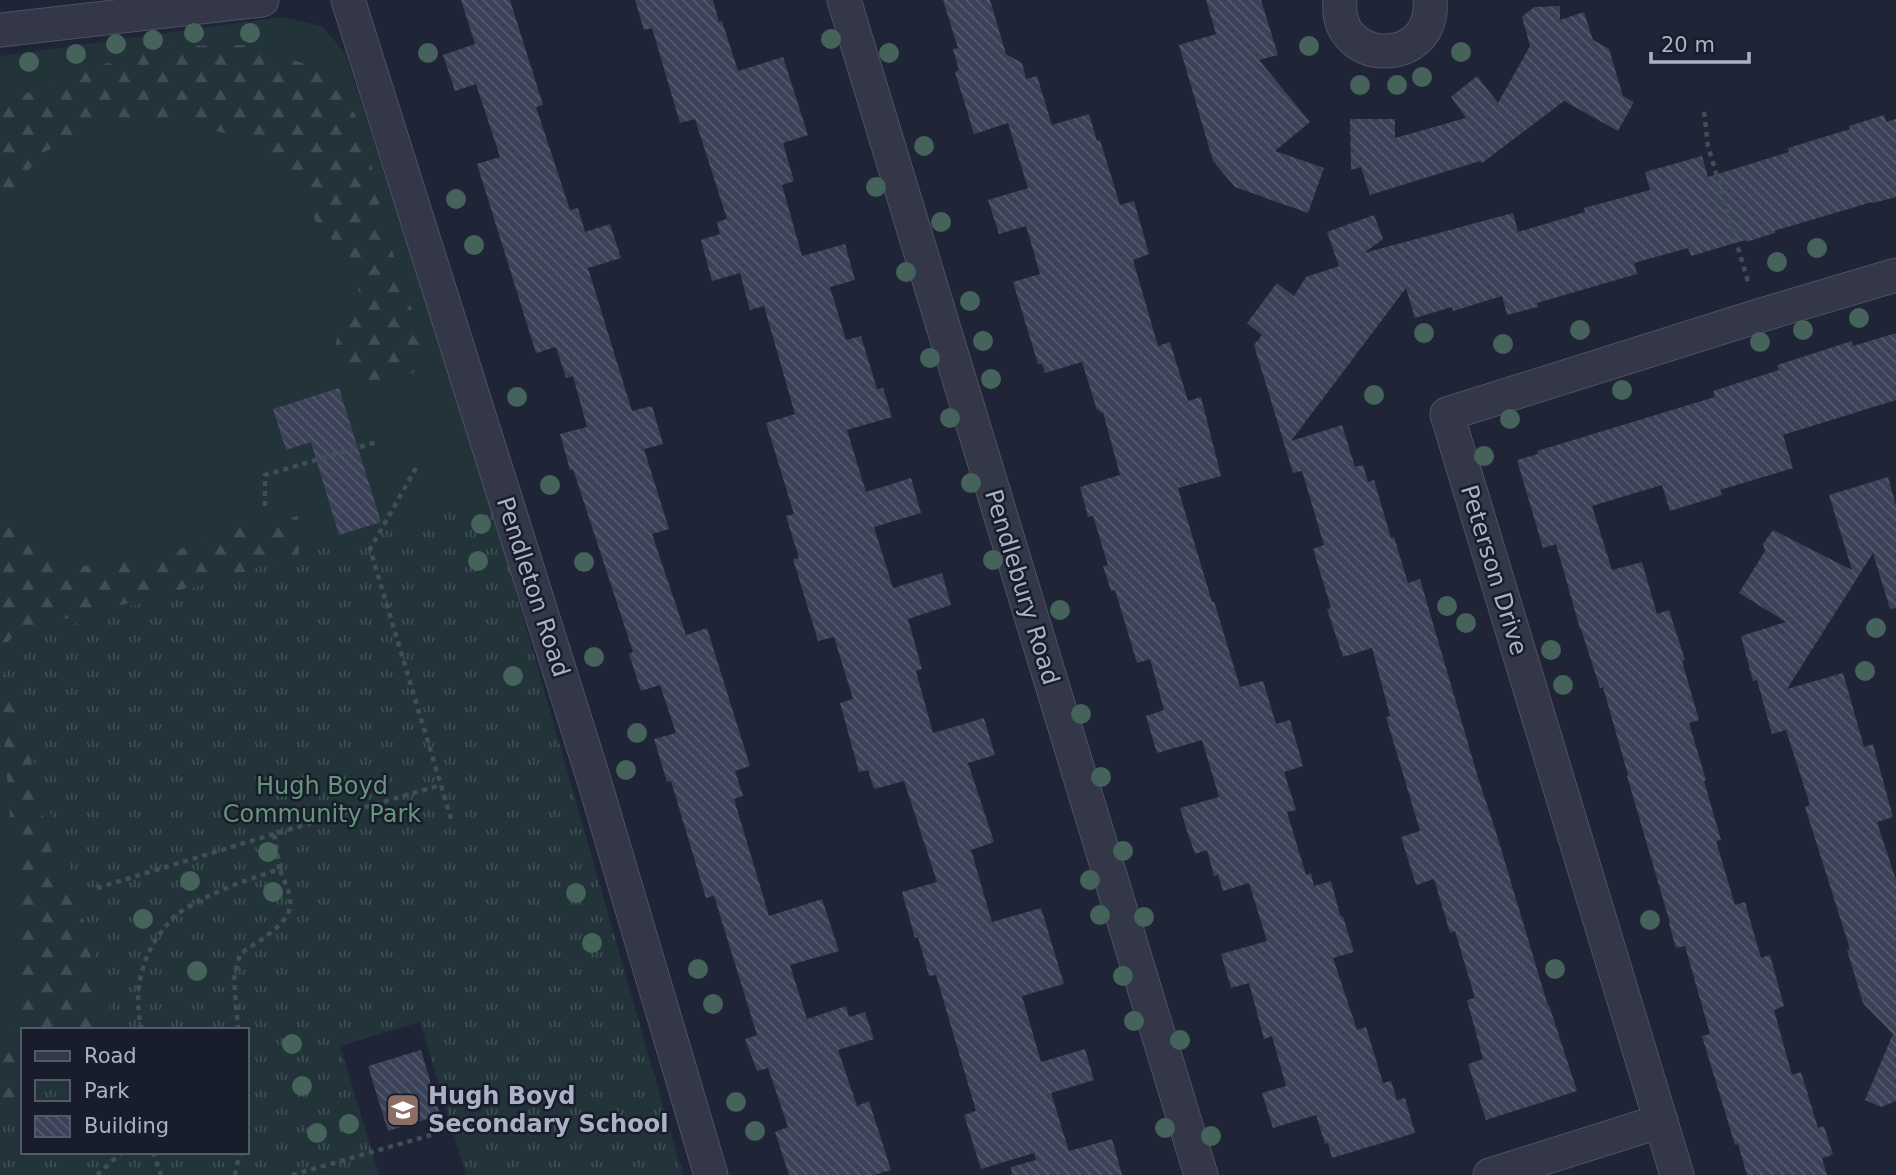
<svg xmlns="http://www.w3.org/2000/svg" width="1896" height="1175" font-family="'DejaVu Sans',sans-serif">
<defs>
<pattern id="forest-firs" width="22" height="20" patternUnits="userSpaceOnUse" patternTransform="scale(1.75)"><rect width="22" height="20" fill="#22333a"/><path d="M5 1l3.5 6h-7zM16 11l3.5 6h-7z" fill="#3f4e55"/></pattern>
<pattern id="park-tufts" width="24" height="20" patternUnits="userSpaceOnUse" patternTransform="scale(1.75)"><rect width="24" height="20" fill="#22333a"/><path d="M3 7l-1-3M5 7V3M7 7l1-3M15 17l-1-3M17 17v-4M19 17l1-3" fill="none" stroke="#3f4e55"/></pattern>
<pattern id="building-back-hatch" width="6" height="6" patternUnits="userSpaceOnUse" patternTransform="scale(1.75)"><rect width="6" height="6" fill="#3b4258"/><path d="M-1 5l2 2M0 0l6 6M5-1l2 2" fill="none" stroke="#555b6e"/></pattern>
</defs>
<rect width="100%" height="100%" fill="#1f2537"/>
<g fill="#22333a">
<polygon points="282,17 322,26 345,53 489,498 0,646 0,56"/>
<polygon points="0,662 78,895 116,1030 23,1030 23,1118 0,1125"/>
</g>
<g fill="url(#forest-firs)">
<polygon points="249,45 305,64 341,88 366,136 378,199 400,279 423,337 418,370 392,383 356,381 334,358 339,325 360,303 355,261 318,226 289,163 237,136 171,120 106,121 44,152 10,192 0,214 0,105 76,72 170,46"/>
<polygon points="298,516 299,559 79,616 21,628 5,645 53,858 88,929 98,1030 23,1030 23,1112 0,1120 0,1050 8,1044 21,1010 15,936 21,872 11,827 4,740 3,699 0,689 0,519 22,530 57,570 171,553 228,529"/>
</g>
<polygon fill="url(#park-tufts)" points="489,498 683,1175 466,1175 420,1022 340,1046 379,1175 0,1175 0,1125 23,1118 23,1152 247,1152 247,1030 116,1030 78,895 0,662 0,646"/>
<g fill="url(#building-back-hatch)">
<polygon points="461,0 510,0 543,105 536,107 570,210 578,208 585,232 610,224 621,258 588,268 632,411 652,406 663,444 644,449 669,529 652,534 686,635 707,628 750,766 735,771 743,796 734,799 769,916 822,899 839,951 790,965 807,1019 846,1006 849,1017 865,1012 874,1039 838,1050 857,1106 869,1101 891,1170 874,1175 789,1175 775,1132 788,1127 768,1068 757,1071 745,1039 757,1035 714,896 706,898 671,781 667,782 654,739 676,733 660,685 641,691 629,654 633,652 573,469 570,470 560,434 587,427 573,376 566,378 556,347 536,353 477,164 500,157 476,84 455,91 443,55 475,44"/>
<polygon points="635,0 713,0 719,22 722,21 738,71 783,57 808,135 783,143 794,181 782,185 802,256 845,244 855,280 830,287 846,340 861,336 877,389 883,388 892,417 847,430 866,492 911,478 921,513 874,527 893,588 942,573 951,605 908,619 922,669 916,671 933,733 984,718 995,755 968,763 994,842 971,850 992,922 1041,908 1064,984 1022,996 1041,1062 1085,1049 1094,1080 1051,1093 1069,1151 1112,1139 1122,1175 1012,1175 1011,1167 1036,1160 1034,1153 981,1169 964,1115 976,1111 936,975 929,976 918,937 915,938 902,892 937,882 904,781 874,789 868,770 859,772 840,703 853,699 834,637 818,641 793,559 799,558 786,516 794,514 766,423 795,414 764,306 750,310 740,273 712,281 701,240 720,234 717,222 727,219 695,119 680,123 652,28 644,30"/>
<polygon points="943,0 990,0 1006,54 1022,63 1026,79 1037,76 1052,125 1089,114 1097,141 1100,140 1120,205 1134,201 1149,254 1133,260 1158,346 1170,342 1188,401 1201,397 1221,476 1178,488 1212,602 1214,601 1240,687 1263,681 1276,724 1290,720 1303,766 1284,772 1296,810 1287,812 1306,875 1311,873 1314,886 1331,881 1340,915 1343,917 1354,952 1333,958 1357,1030 1366,1027 1383,1083 1391,1081 1397,1100 1405,1098 1415,1133 1332,1158 1328,1143 1325,1144 1316,1115 1273,1128 1262,1093 1286,1086 1272,1036 1264,1039 1249,983 1231,988 1221,954 1267,941 1249,883 1223,891 1218,875 1214,876 1207,850 1195,854 1188,834 1180,808 1219,797 1202,740 1157,753 1146,716 1164,710 1150,659 1137,663 1115,590 1111,591 1103,566 1108,565 1093,516 1088,517 1080,487 1120,475 1103,412 1100,413 1099,409 1097,410 1082,362 1045,373 1042,364 1038,364 1013,282 1040,274 1026,226 999,234 988,200 1028,188 1008,123 974,134 955,72 959,70 953,49 958,48"/>
<polygon points="1206,0 1261,0 1278,55 1259,60 1310,122 1275,151 1324,168 1308,213 1235,187 1213,161 1179,45 1216,34"/>
<polygon points="1560,6 1560,20 1584,12 1593,40 1609,49 1623,96 1634,102 1618,131 1564,101 1482,163 1480,161 1370,195 1361,167 1351,170 1350,119 1395,119 1395,138 1466,118 1451,97 1477,76 1498,103 1530,46 1522,17 1534,7"/>
<polygon points="1884,115 1886,122 1896,119 1896,197 1873,203 1872,202 1774,231 1775,233 1746,242 1745,240 1691,256 1688,248 1634,263 1637,274 1537,303 1538,307 1507,315 1502,296 1453,311 1452,307 1415,318 1406,288 1291,441 1342,425 1355,467 1363,465 1368,482 1374,480 1391,538 1394,537 1408,583 1420,579 1479,781 1496,832 1548,1006 1549,1005 1577,1091 1486,1120 1468,1064 1483,1059 1467,1000 1475,998 1455,931 1450,933 1434,879 1416,885 1401,837 1420,831 1386,717 1390,716 1372,648 1343,657 1327,609 1331,608 1313,549 1324,545 1302,471 1293,473 1254,345 1262,335 1247,323 1277,283 1294,296 1306,277 1339,266 1327,232 1374,215 1383,239 1364,253 1513,213 1518,232 1585,212 1584,208 1650,190 1645,172 1702,156 1708,177 1789,152 1788,148 1850,129 1849,126"/>
<polygon points="1896,333 1896,400 1783,435 1793,468 1720,490 1722,495 1670,511 1662,485 1592,506 1612,570 1642,562 1657,614 1669,610 1685,660 1682,661 1699,720 1689,723 1706,780 1704,781 1721,840 1716,841 1735,905 1745,902 1761,958 1770,955 1784,1006 1774,1010 1792,1075 1801,1072 1818,1128 1824,1126 1833,1155 1822,1158 1827,1175 1747,1175 1738,1144 1735,1145 1702,1036 1710,1034 1685,946 1676,948 1669,923 1670,923 1627,776 1628,775 1603,687 1600,688 1581,629 1580,629 1556,544 1543,548 1517,460 1538,454 1537,451 1715,397 1713,391 1779,370 1777,365 1852,341 1853,346"/>
<polygon points="339,388 381,522 339,535 311,442 286,450 273,409"/>
<polygon points="1888,477 1896,505 1896,608 1890,609 1873,553 1787,689 1843,673 1864,747 1873,744 1893,817 1877,822 1896,880 1896,1101 1881,1107 1865,1100 1893,1034 1863,1003 1847,950 1850,949 1805,807 1810,805 1786,730 1772,734 1757,680 1753,681 1741,636 1786,622 1739,593 1765,551 1763,544 1773,530 1852,570 1829,495"/>
<polygon points="421,1050 440,1115 388,1131 368,1066"/>
</g>
<g fill="none" stroke-linecap="round" stroke-linejoin="round">
<g stroke="#4d5263" stroke-width="35">
<g id="minor">
<polyline points="348,0 593,777 711,1175"/>
<polyline points="844,0 1201,1175"/>
<path d="M1340 0C1333 67 1436 69 1430 0"/>
<polyline points="0,30 262,0"/>
<polyline points="1490,1175 1661,1121"/>
<polyline points="1677,1175 1447,414 1758,316 1896,275"/>
</g>
</g>
<g stroke="#3e4f56" stroke-width="4.5" stroke-dasharray="5 5" stroke-linecap="butt">
<polyline points="1704,112 1708,146 1749,285"/>
<polyline points="416,468 370,549 452,822"/>
<polyline points="265,506 265,475 377,442"/>
<polyline points="97,888 274,834"/>
<path d="M142 1030C131 987 144 946 176 915 181 911 188 907 194 904 221 888 250 879 280 869L274 834 441 785"/>
<path d="M238 1030 234 979 240 954C255 943 288 926 290 906 292 895 283 880 280 869"/>
<polyline points="153,1152 161,1175"/>
<polyline points="97,1175 122,1152"/>
<polyline points="235,1175 240,1152"/>
<polyline points="292,1175 431,1135"/>
</g>
<use href="#minor" stroke="#333748" stroke-width="33"/>
</g>
<g fill="#45635b">
<circle cx="194" cy="33" r="10"/>
<circle cx="250" cy="33" r="10"/>
<circle cx="831" cy="39" r="10"/>
<circle cx="153" cy="40" r="10"/>
<circle cx="116" cy="44" r="10"/>
<circle cx="1309" cy="46" r="10"/>
<circle cx="1461" cy="52" r="10"/>
<circle cx="428" cy="53" r="10"/>
<circle cx="889" cy="53" r="10"/>
<circle cx="76" cy="54" r="10"/>
<circle cx="29" cy="62" r="10"/>
<circle cx="1422" cy="77" r="10"/>
<circle cx="1360" cy="85" r="10"/>
<circle cx="1397" cy="85" r="10"/>
<circle cx="924" cy="146" r="10"/>
<circle cx="876" cy="187" r="10"/>
<circle cx="456" cy="199" r="10"/>
<circle cx="941" cy="222" r="10"/>
<circle cx="474" cy="245" r="10"/>
<circle cx="1817" cy="248" r="10"/>
<circle cx="1777" cy="262" r="10"/>
<circle cx="906" cy="272" r="10"/>
<circle cx="970" cy="301" r="10"/>
<circle cx="1859" cy="318" r="10"/>
<circle cx="1580" cy="330" r="10"/>
<circle cx="1803" cy="330" r="10"/>
<circle cx="1424" cy="333" r="10"/>
<circle cx="983" cy="341" r="10"/>
<circle cx="1760" cy="342" r="10"/>
<circle cx="1503" cy="344" r="10"/>
<circle cx="930" cy="358" r="10"/>
<circle cx="991" cy="379" r="10"/>
<circle cx="1622" cy="390" r="10"/>
<circle cx="1374" cy="395" r="10"/>
<circle cx="517" cy="397" r="10"/>
<circle cx="950" cy="418" r="10"/>
<circle cx="1510" cy="419" r="10"/>
<circle cx="1484" cy="456" r="10"/>
<circle cx="971" cy="483" r="10"/>
<circle cx="550" cy="485" r="10"/>
<circle cx="481" cy="524" r="10"/>
<circle cx="993" cy="560" r="10"/>
<circle cx="478" cy="561" r="10"/>
<circle cx="584" cy="562" r="10"/>
<circle cx="1447" cy="606" r="10"/>
<circle cx="1060" cy="610" r="10"/>
<circle cx="1466" cy="623" r="10"/>
<circle cx="1876" cy="628" r="10"/>
<circle cx="1551" cy="650" r="10"/>
<circle cx="594" cy="657" r="10"/>
<circle cx="1865" cy="671" r="10"/>
<circle cx="513" cy="676" r="10"/>
<circle cx="1563" cy="685" r="10"/>
<circle cx="1081" cy="714" r="10"/>
<circle cx="637" cy="733" r="10"/>
<circle cx="626" cy="770" r="10"/>
<circle cx="1101" cy="777" r="10"/>
<circle cx="1123" cy="851" r="10"/>
<circle cx="268" cy="852" r="10"/>
<circle cx="1090" cy="880" r="10"/>
<circle cx="190" cy="881" r="10"/>
<circle cx="273" cy="892" r="10"/>
<circle cx="576" cy="893" r="10"/>
<circle cx="1100" cy="915" r="10"/>
<circle cx="1144" cy="917" r="10"/>
<circle cx="143" cy="919" r="10"/>
<circle cx="1650" cy="920" r="10"/>
<circle cx="592" cy="943" r="10"/>
<circle cx="698" cy="969" r="10"/>
<circle cx="1555" cy="969" r="10"/>
<circle cx="197" cy="971" r="10"/>
<circle cx="1123" cy="976" r="10"/>
<circle cx="713" cy="1004" r="10"/>
<circle cx="1134" cy="1021" r="10"/>
<circle cx="1180" cy="1040" r="10"/>
<circle cx="292" cy="1044" r="10"/>
<circle cx="302" cy="1086" r="10"/>
<circle cx="736" cy="1102" r="10"/>
<circle cx="349" cy="1124" r="10"/>
<circle cx="1165" cy="1128" r="10"/>
<circle cx="755" cy="1131" r="10"/>
<circle cx="317" cy="1133" r="10"/>
<circle cx="1211" cy="1136" r="10"/>
</g>
<defs>
<g id="school-square" transform="scale(1.75)"><rect x="-9" y="-9" width="18" height="18" rx="4" fill="#8d6e63" stroke="#181d2c"/><path d="M0-5L7-2L0 1L-7-2ZM-4 1L0 2.5L4 1V4Q0 6-4 4Z" fill="#fff"/></g>
</defs>
<g fill-rule="evenodd">
<use href="#school-square" x="403" y="1110"/>
</g>
<g text-anchor="middle" stroke-width="5" stroke-linejoin="round" paint-order="stroke">
<g font-size="24" fill="#adb1c5" stroke="#181d2c">
<text transform="translate(1494 570) rotate(73)" y="8">Peterson Drive</text>
<text transform="translate(533 587) rotate(72)" y="8">Pendleton Road</text>
<text transform="translate(1022 587) rotate(73)" y="8">Pendlebury Road</text>
</g>
<g font-size="24" fill="#649679" stroke="#181d2c">
<text x="322" y="794">Hugh Boyd<tspan x="322" dy="28">Community Park</tspan></text>
</g>
<g font-size="24" font-weight="bold" fill="#adb1c5" stroke="#181d2c" text-anchor="start">
<text x="428" y="1104">Hugh Boyd<tspan x="428" dy="28">Secondary School</tspan></text>
</g>
</g>
<rect x="21" y="1028" width="228" height="126" fill="#181d2c" stroke="#545869" stroke-width="2"/>
<rect x="35" y="1051" width="35" height="10" fill="#333748" stroke="#545869" stroke-width="2"/>
<text x="84" y="1063" font-size="21" fill="#adb1c5">Road</text>
<rect x="35" y="1080" width="35" height="21" fill="url(#park-tufts)" stroke="#545869" stroke-width="2"/>
<text x="84" y="1098" font-size="21" fill="#adb1c5">Park</text>
<rect x="35" y="1116" width="35" height="21" fill="url(#building-back-hatch)" stroke="#545869" stroke-width="2"/>
<text x="84" y="1133" font-size="21" fill="#adb1c5">Building</text>
<path d="M1651 52v10h98v-10" fill="none" stroke="#adb1c5" stroke-width="3.5"/>
<text x="1661" y="52" font-size="21" fill="#adb1c5" stroke="#181d2c" stroke-width="5" paint-order="stroke">20 m</text>
</svg>
